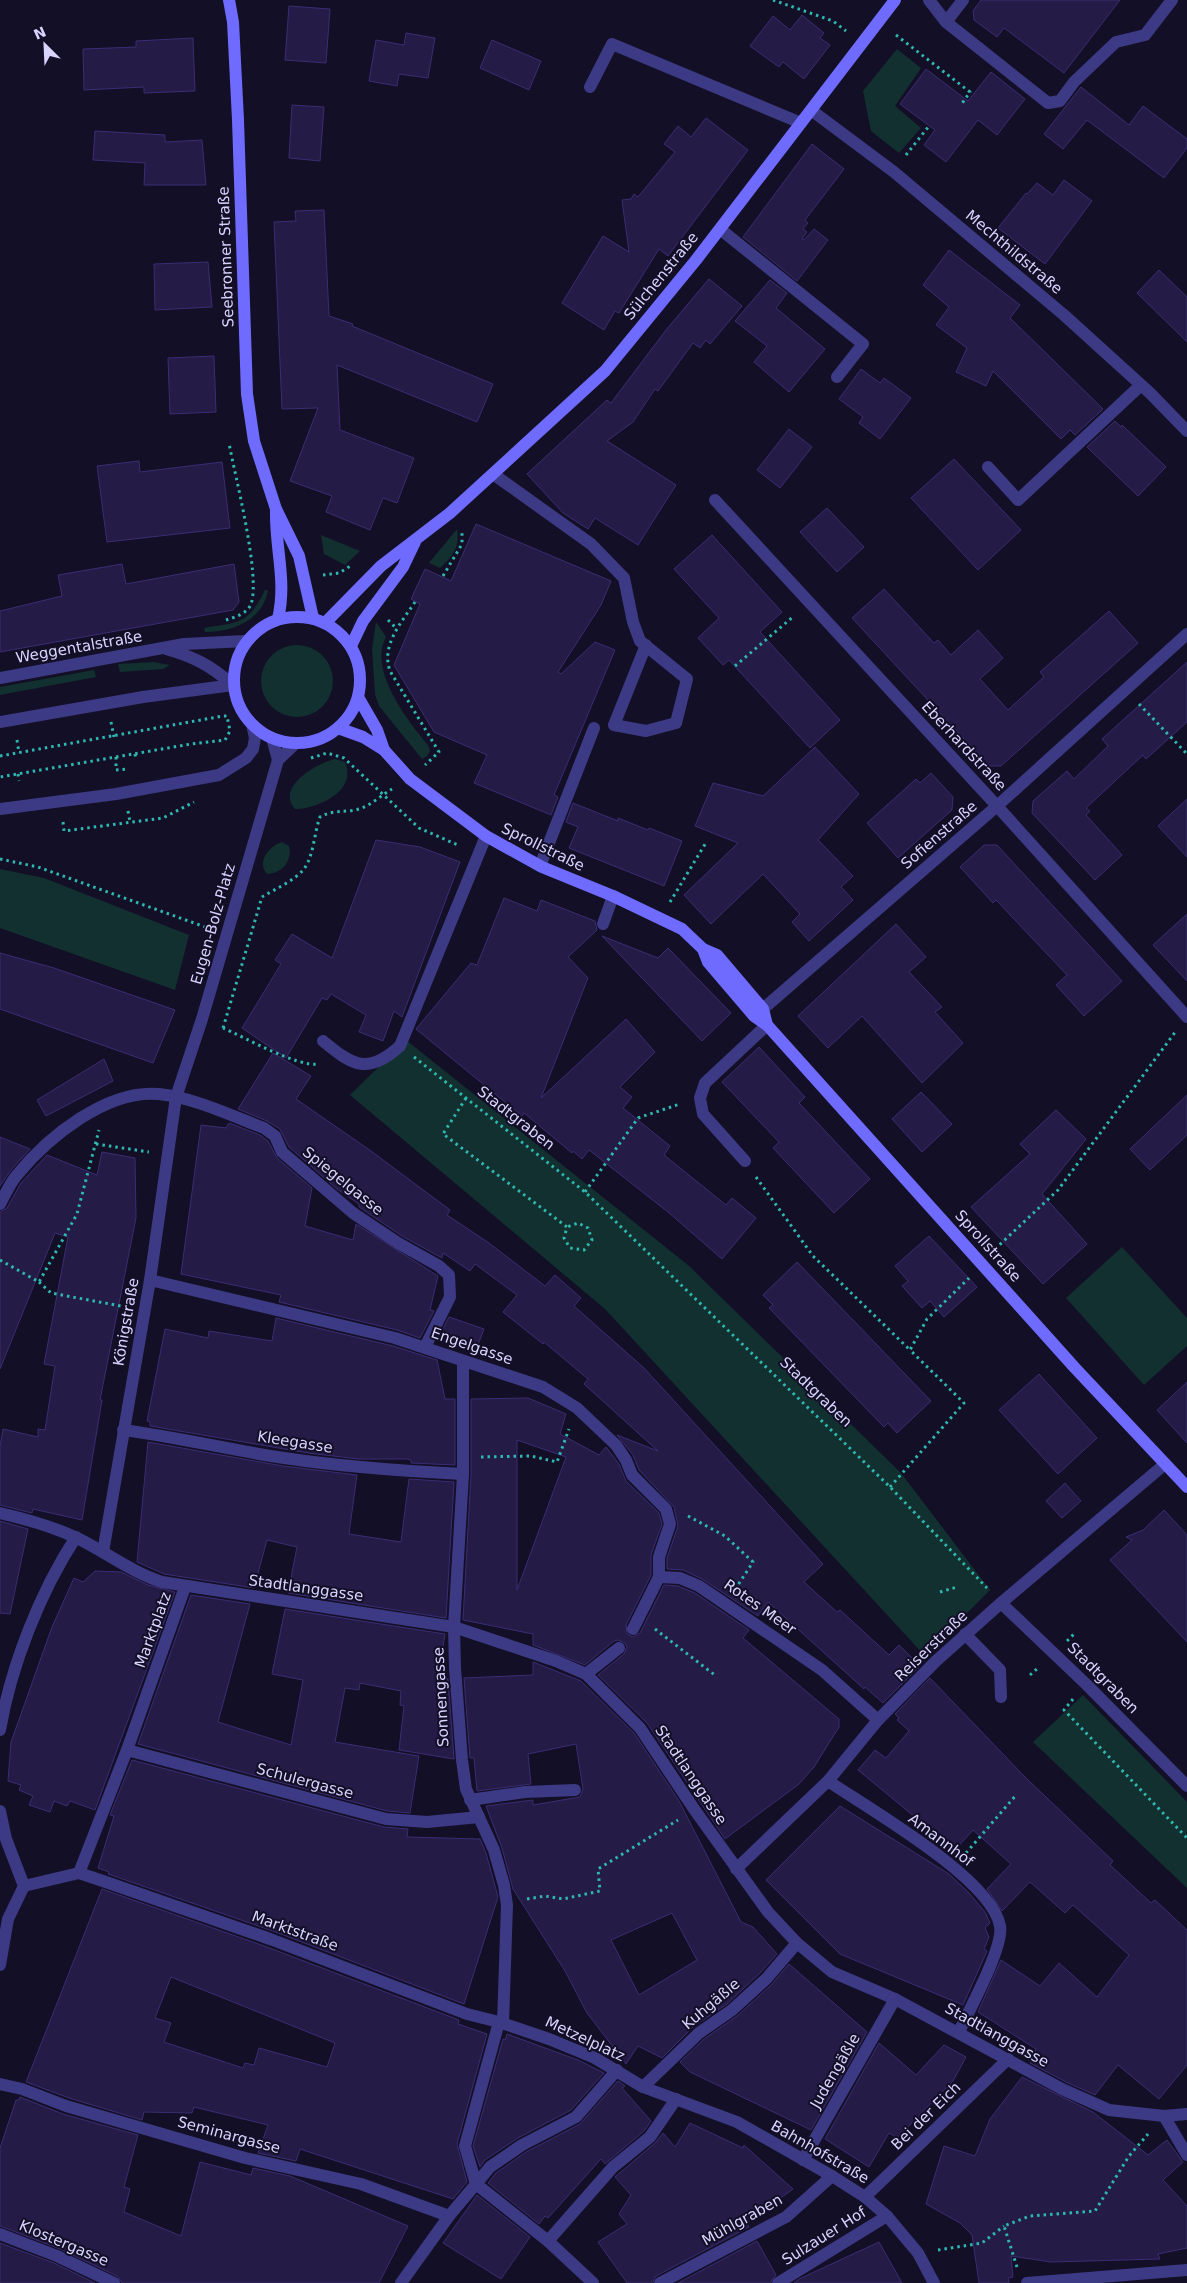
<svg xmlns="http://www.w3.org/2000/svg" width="1187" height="2283" font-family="'DejaVu Sans',sans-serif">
<rect width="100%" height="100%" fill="#130f26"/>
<g fill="#12302f">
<polygon points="897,49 921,68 895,106 921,128 899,153 871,131 863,91"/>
<path d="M457 529C460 547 453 556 440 568L429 563Z"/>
<polygon points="321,535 360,551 345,565 324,554"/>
<path d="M265 590H268C263 620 233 632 205 632L204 628C239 622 248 625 265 590Z"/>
<path d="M376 622 386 637C368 670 408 721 428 745L430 751 427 756 422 759 379 706 375 694 372 649Z"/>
<circle cx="297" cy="681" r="36"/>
<polygon points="154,662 170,665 163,669 120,672 118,664"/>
<polygon points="94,670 96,677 0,695 0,687"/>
<path d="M335 759 345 762C358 791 317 809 295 809 275 787 317 763 335 759Z"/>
<path d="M282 842 289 846C293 860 282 874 267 874 256 862 269 846 282 842Z"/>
<polygon points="0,869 44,878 189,935 175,990 0,928"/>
<polygon points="406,1040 688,1265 901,1473 990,1590 925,1656 605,1309 350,1095"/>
<polygon points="1122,1247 1187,1318 1187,1346 1144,1385 1066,1298"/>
<polygon points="1083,1695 1187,1802 1187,1888 1033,1742"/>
</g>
<g fill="#241b47" stroke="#3b2d73" fill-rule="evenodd">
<polygon points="981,0 1120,0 1064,73 1004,28 997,37 974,20 973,11"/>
<polygon points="289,6 330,9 326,63 285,60"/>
<polygon points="802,15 824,33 820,38 830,45 804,79 783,62 779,67 750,46 773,16 790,30"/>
<polygon points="406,33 435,38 428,78 399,74 397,86 369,81 376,40 404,45"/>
<polygon points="193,38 195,91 144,93 144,87 84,90 83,49 136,47 136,41"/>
<polygon points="492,40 541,61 529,90 480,68"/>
<polygon points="926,69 968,101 991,72 1025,99 997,135 978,120 946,162 924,145 935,130 900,104"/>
<polygon points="1081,87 1129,125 1143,106 1187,139 1187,148 1164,178 1087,120 1063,149 1044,134"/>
<polygon points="292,105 324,107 320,161 289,158"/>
<polygon points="706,118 748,150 668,256 659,249 619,313 615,311 604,330 562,303 603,236 629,252 622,200 631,199 634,194 638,197 675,152 664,144 678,126 691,137"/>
<polygon points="95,131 165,135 165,142 202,140 206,185 144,185 145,163 93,160"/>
<polygon points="812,144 844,169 805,220 808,223 803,229 807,232 802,239 804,240 814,229 828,240 797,281 743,237"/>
<polygon points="1064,180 1092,201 1045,264 998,228 1026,193 1027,194 1037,183 1053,195"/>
<polygon points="324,210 329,316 353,324 352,326 493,384 477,422 337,365 340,430 414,458 397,503 383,498 370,530 326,512 332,496 290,481 318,408 282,409 274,222 296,221 295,211"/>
<polygon points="949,250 1020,305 1010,318 1103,409 1075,435 1070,430 1061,439 993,371 986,386 956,372 967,348 936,325 949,307 923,285"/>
<polygon points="208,262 212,307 155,310 154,264"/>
<polygon points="1159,270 1187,297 1187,342 1137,293"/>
<polygon points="709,279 742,306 710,344 706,340 700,348 693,343 658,391 655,389 633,422 607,441 676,485 638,545 595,518 588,529 563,513 527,474 607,400 611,403 666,330"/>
<polygon points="770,280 787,293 776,308 825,349 789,392 754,362 767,346 735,321"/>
<polygon points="214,356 216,412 170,414 168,358"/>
<polygon points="861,369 880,383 884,378 911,398 880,439 859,423 863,417 839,399"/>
<polygon points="1115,421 1121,427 1122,425 1166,467 1138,496 1087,447"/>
<polygon points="789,429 812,447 780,488 757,470"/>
<polygon points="954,459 1021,530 978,570 911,498"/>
<polygon points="139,461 140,472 222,462 230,528 107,542 97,466"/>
<polygon points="827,508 864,547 837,572 800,532"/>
<polygon points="476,524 611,581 601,605 558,672 561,674 595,642 615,650 554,795 558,797 551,815 474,783 487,755 434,732 394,665 420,604 411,599 425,569 451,581"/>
<polygon points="712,535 782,612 760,632 840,720 810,748 729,660 723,665 698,638 719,618 674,569"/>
<polygon points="122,564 126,584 234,564 239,602 233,610 0,652 0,611 62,596 58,575"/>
<polygon points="884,589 934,643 938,640 951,655 978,630 1003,658 980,679 1008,710 1044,677 1040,672 1109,611 1138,643 1001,766 989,766 852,618"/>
<polygon points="1187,662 1187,722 1146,759 1143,755 1086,808 1090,811 1086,815 1122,855 1095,880 1032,813 1033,801 1067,771 1074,779 1108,746 1102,739"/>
<polygon points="815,747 859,794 818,840 853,876 841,887 853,900 809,941 792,922 800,914 763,874 711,924 684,895 738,843 695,826 713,783 763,796"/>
<polygon points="931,773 953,797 952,810 898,858 867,823 916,779 920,783"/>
<polygon points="1187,799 1187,857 1158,826"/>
<polygon points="573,803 618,821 618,818 648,830 649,828 682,841 664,886 569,848 578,827 566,822"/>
<polygon points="376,840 420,847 460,862 402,1017 394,1011 383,1041 359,1032 366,1015 331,994 327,1000 322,998 286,1058 242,1028 281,964 275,960 292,934 332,958"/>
<polygon points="984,845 997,845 1122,981 1084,1016 1056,985 1067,975 996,900 993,903 960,867"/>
<polygon points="504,898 537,911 541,900 595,921 597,930 568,957 588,978 541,1098 626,1019 655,1052 620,1087 632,1097 623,1108 670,1146 664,1155 726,1205 732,1198 756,1218 722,1259 668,1212 589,1150 582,1159 573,1151 572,1153 524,1113 522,1116 416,1029 471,963 477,965"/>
<polygon points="1187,914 1187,981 1153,945"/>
<polygon points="896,924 926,957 909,972 942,1007 935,1012 963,1043 922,1083 862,1016 828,1048 798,1016"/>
<polygon points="602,936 658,958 668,948 731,1013 702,1041"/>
<polygon points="0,953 54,968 175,1010 153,1063 0,1009"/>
<polygon points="759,1047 805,1097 799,1103 870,1179 834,1213 773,1148 779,1142 722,1082"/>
<polygon points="273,1053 311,1076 296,1099 371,1151 450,1210 447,1215 489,1243 545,1286 555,1275 581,1298 574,1306 644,1368 823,1564 804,1582 837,1612 840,1610 889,1655 899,1645 917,1663 919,1667 883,1703 865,1687 864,1689 768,1602 758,1616 702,1579 683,1570 667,1569 667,1558 678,1526 674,1507 639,1470 633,1455 617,1435 658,1451 584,1384 588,1379 544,1342 543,1344 503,1312 517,1295 475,1264 470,1271 443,1253 442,1258 402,1236 359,1207 359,1204 337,1189 289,1147 280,1129 267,1121 238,1109"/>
<polygon points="104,1059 113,1081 46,1116 37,1100"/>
<polygon points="921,1092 952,1124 922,1152 892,1119"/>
<polygon points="1187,1095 1187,1135 1150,1170 1130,1149"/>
<polygon points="1056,1110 1086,1139 1042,1194 1087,1244 1043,1284 971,1207 1030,1154 1020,1144"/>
<polygon points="229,1123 260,1135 268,1141 277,1158 312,1188 305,1226 353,1240 356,1224 438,1276 430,1310 434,1311 420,1338 397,1330 279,1302 281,1295 181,1274 201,1125 226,1128"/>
<polygon points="0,1137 30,1149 11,1170 0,1186"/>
<polygon points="102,1152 135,1158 136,1218 100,1400 102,1400 82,1520 33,1509 32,1513 0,1505 0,1446 3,1429 38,1437 38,1429 45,1430 55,1366 44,1364 68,1237 55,1233 0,1369 0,1212 7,1208 21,1183 47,1155 97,1175"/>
<polygon points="929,1236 977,1287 944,1317 930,1301 922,1308 902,1286 908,1281 895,1266"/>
<polygon points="797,1262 931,1401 897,1433 888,1423 884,1427 769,1308 773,1305 763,1295"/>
<polygon points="449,1317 484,1329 476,1350 439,1337"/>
<polygon points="276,1318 393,1346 437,1360 445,1399 455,1399 455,1465 411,1463 411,1460 407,1459 359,1459 308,1453 150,1426 150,1422 147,1421 165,1329 208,1338 209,1331 272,1341"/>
<polygon points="1039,1374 1097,1438 1058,1474 999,1410"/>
<polygon points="1187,1382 1187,1443 1157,1410"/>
<path d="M528 1398 566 1414 560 1434 599 1455 606 1447 619 1464 626 1481 659 1513 662 1524 651 1555V1575L626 1625 627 1634 633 1637 640 1633 664 1585 678 1586 695 1593 749 1630 743 1638 839 1719V1727L814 1767 799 1784 725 1839 647 1723 598 1675 624 1654 627 1647 625 1643 618 1640 614 1641 585 1665 533 1645V1634L463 1620 471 1474V1399ZM517 1440 566 1457 517 1590Z"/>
<polygon points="148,1442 283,1466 357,1475 349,1534 401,1542 409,1479 454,1482 446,1618 288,1593 297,1547 267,1540 254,1588 164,1574 137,1562"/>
<polygon points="1065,1483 1081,1501 1062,1518 1046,1501"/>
<polygon points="1164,1510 1187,1535 1187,1642 1110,1560 1132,1540 1126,1537 1143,1530"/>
<polygon points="0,1521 28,1529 10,1614 0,1613"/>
<polygon points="95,1571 121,1572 148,1585 175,1592 95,1810 70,1801 67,1806 54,1801 50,1812 29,1805 33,1796 19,1790 21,1785 8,1781 11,1742 52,1627 74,1578 83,1582"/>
<polygon points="191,1595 250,1604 218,1722 291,1745 303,1680 272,1674 285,1609 445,1634 438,1679 448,1679 454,1759 399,1750 404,1706 400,1705 401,1691 360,1683 359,1690 345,1688 335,1742 419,1756 410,1813 387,1811 138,1744"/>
<path d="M533 1662 581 1681 634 1733 679 1801 741 1922 753 1927 777 1954 760 1973 727 2004 693 2027 662 2058 638 2046 626 2064 587 2013 565 1971 513 1889 502 1848 486 1806 533 1800V1805L580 1797 583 1789 576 1744 528 1754 531 1784 477 1791 474 1758H470L464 1678 533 1675ZM672 1913 697 1960 639 1995 611 1940Z"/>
<polygon points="930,1678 1025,1777 1113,1861 1110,1865 1151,1903 1155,1900 1187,1930 1187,2065 1159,2099 1118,2065 1095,2095 1066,2082 1030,2063 1036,2049 978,2012 1001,1960 1040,1986 1059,1963 1097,1997 1129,1955 1073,1905 1065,1913 1030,1882 1002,1911 987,1889 1011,1864 973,1830 955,1850 858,1770 875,1750 886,1758 909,1731 897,1720 899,1718 895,1714"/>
<polygon points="132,1760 384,1827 408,1829 407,1837 480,1839 486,1853 498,1897 464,2004 273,1931 108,1874 109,1872 98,1868 114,1816 110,1815"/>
<polygon points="840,1806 949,1874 969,1893 985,1912 990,1923 985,1928 989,1937 984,1949 987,1951 963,2005 840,1954 766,1880"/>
<path d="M102 1889 267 1947 459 2020 458 2024 487 2034 457 2144 467 2182 453 2199 300 2149 296 2161 258 2153 268 2125 194 2107 192 2113 144 2112 142 2120 69 2098 26 2082ZM171 1977 335 2043 327 2067 259 2048 254 2065 245 2063 243 2068 164 2042 171 2023 155 2018Z"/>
<polygon points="789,1964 867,2032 811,2130 690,2072 680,2062 704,2039 737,2016 771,1985"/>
<polygon points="507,2034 578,2060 604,2073 571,2110 518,2138 485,2160 480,2167 473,2146 503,2039 505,2040"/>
<polygon points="879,2043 916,2075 944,2045 966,2057 953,2081 897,2138 889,2133 869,2167 825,2139"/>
<polygon points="1022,2077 1093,2112 1148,2155 1167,2140 1183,2162 1163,2180 1187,2206 1187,2248 1158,2254 1160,2259 1051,2262 1011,2256 1013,2277 1008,2278 1009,2283 979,2283 972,2235 960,2223 926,2204 944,2146 975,2156 990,2119"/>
<polygon points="618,2081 625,2086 622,2088 651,2121 644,2131 605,2164 601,2159 548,2218 545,2216 539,2224 488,2183 496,2173 526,2152 580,2124"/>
<polygon points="20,2097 63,2114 138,2135 124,2187 130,2189 124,2212 181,2236 200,2162 251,2175 253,2168 290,2176 408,2226 379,2283 122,2283 117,2276 60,2249 0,2226 0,2148 16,2100 19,2100"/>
<polygon points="690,2123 743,2148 744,2145 793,2189 747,2223 749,2227 656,2276 652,2283 627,2283 598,2242 627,2224 619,2214 631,2195 615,2177 655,2143 663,2133 675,2147"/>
<polygon points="477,2195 530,2237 501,2279 443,2243"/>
<polygon points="757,2241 776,2275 770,2283 678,2283"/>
<polygon points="879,2242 902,2283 794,2283 799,2279"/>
<polygon points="0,2243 54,2263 95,2283 0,2283"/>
</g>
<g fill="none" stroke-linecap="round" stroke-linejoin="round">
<g stroke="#2fb8b0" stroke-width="3" stroke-dasharray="2.5 4" stroke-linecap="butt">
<polyline points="773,0 833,21 846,31"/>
<polyline points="896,35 970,92 961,105"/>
<polyline points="906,155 929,126"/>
<polyline points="323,575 339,573 352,565"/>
<polyline points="443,576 462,544 462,530"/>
<path d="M415 602C401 623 381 645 390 671L439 752 425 765"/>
<path d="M226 620C235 617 247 614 251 604 261 576 235 476 229 443"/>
<polyline points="388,620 397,629"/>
<polyline points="735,666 794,616"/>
<polyline points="1139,704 1187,754"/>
<polyline points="111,722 114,737"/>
<polyline points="17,740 19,753"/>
<polyline points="135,754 136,759"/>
<polyline points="0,756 223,716 227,716 230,731 225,740 191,744 0,777"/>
<polyline points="116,757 116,770 129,769"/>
<polyline points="311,758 327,753 344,758 419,828 460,846"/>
<polyline points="18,774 19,781"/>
<polyline points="128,811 130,822"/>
<polyline points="63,822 64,831 163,818 194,802"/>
<polyline points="0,859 38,867 208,928"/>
<path d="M262 897C275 889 294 881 304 869 314 855 314 833 320 817 336 808 346 814 362 808 372 804 382 795 392 789"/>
<polyline points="670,902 707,841"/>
<polyline points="223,1028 262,897"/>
<path d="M223 1028C244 1037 299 1068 319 1064"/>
<polyline points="414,1057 585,1192 890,1487 987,1588"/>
<polyline points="466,1098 443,1134 567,1227 564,1238 570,1248 584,1250 592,1240 588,1228 578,1223 567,1227"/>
<polyline points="96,1144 149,1152"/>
<polyline points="756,1177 813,1256 910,1350"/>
<polyline points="585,1192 638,1118 680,1104"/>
<polyline points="995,1249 1058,1190 1176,1031"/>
<polyline points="0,1260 39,1282 77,1214 99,1130"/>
<polyline points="39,1282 51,1293 126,1307"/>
<polyline points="481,1457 531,1456 557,1462 569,1429"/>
<polyline points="890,1487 964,1403 910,1350 927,1319 969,1278"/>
<polyline points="688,1516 725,1536 753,1562 736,1588"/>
<polyline points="940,1592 957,1587"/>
<polyline points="655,1629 716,1676"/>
<polyline points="1067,1641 1074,1634"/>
<polyline points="1030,1675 1039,1667"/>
<polyline points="1073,1699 1064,1710 1187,1838"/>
<polyline points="966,1853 1017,1794"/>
<polyline points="527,1899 545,1896 563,1899 600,1891 598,1869 678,1820"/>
<polyline points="938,2250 982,2243 1004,2226"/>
<polyline points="1017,2267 1004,2226 1030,2216 1095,2211 1129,2156 1148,2134"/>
</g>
<g stroke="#3d3a85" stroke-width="12">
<polyline points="929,0 946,22 1048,103 1060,101 1074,82 1116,42 1145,35 1172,0"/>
<polyline points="946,22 963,0"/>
<polyline points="590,87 612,44 801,123"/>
<polyline points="720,229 863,344 837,377"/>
<polyline points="988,467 1018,500 1141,385"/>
<polyline points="493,474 591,544 624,578 633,622 640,641 687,679 676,723 646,731 614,725 646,645"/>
<polyline points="0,722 143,697 233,685"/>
<polyline points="0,809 116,794 219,775 246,758 253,749 255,738 252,724"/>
<polyline points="540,866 594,728"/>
<polyline points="603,924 613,896"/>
<path d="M323 1041C353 1066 368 1075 400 1046L486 836"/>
<polyline points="745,1161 703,1114 700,1098 705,1083 767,1025"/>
<polyline points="965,1634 1000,1670 1001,1697"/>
<polyline points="548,2241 593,2283"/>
</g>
<g stroke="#3d3a85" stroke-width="12">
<polyline points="811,110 894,172 1064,315 1150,393 1187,431"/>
<polyline points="715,500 997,806 1187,1017"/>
<path d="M166 649C195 657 211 666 233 685"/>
<polyline points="0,678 184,644 246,641"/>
<polyline points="272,738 278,760"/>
<polyline points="756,1015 997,806 1187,634"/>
<path d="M0 1204C5 1195 10 1183 17 1175 48 1137 107 1089 159 1094 192 1097 232 1116 264 1128L275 1136 282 1152 353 1213 398 1243 439 1266 449 1275 450 1297 425 1347"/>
<polyline points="150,1280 395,1338 543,1387 577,1408 616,1445 626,1460 632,1475 666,1509 670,1524 659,1557 659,1577"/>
<polyline points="463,1361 463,1474 454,1627 455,1668 462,1760 466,1789 494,1850 504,1885 507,1905 503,2023"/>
<path d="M123 1430C177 1437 230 1450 284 1458 344 1467 403 1471 463 1474"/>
<path d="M0 1513C26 1519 52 1526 77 1538 106 1552 131 1572 162 1582L454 1627 556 1661 586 1674 640 1728 694 1809 768 1912 797 1943 832 1972 895 1999 1062 2089 1109 2110 1164 2116 1187 2114"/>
<polyline points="103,1552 150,1280 176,1097 202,1019 278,760 296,743"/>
<polyline points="1001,1603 1087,1685 1187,1786"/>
<polyline points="633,1629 659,1577 680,1578 699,1586 822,1670 878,1720"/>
<polyline points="586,1674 619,1648"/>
<path d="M0 1730C11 1666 40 1592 76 1537"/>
<polyline points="127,1750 386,1819 427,1822 479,1817"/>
<path d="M828 1781C868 1808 992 1879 1000 1926 1004 1947 969 2010 959 2032"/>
<polyline points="470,1800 525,1792 575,1790"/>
<polyline points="0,1811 6,1839 24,1886 8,1919 0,1965"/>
<polyline points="736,1869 828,1781 878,1720 936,1661 1001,1603 1165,1464"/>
<polyline points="79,1873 127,1750 185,1587"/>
<polyline points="24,1886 79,1873 100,1880 270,1939 467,2014 499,2022 549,2039 595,2058 643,2087 737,2122 832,2176 865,2197 887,2216 918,2253 934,2283"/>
<polyline points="617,2070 576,2117 522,2145 490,2167 476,2184 548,2241 613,2167 650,2137 676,2099"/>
<polyline points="0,2084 22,2089 66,2106 245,2158 361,2184 449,2216"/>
<polyline points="643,2087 699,2033 732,2010 766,1979 797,1943"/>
<polyline points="1164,2116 1187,2155"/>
<polyline points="803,2160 895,1999"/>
<polyline points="865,2197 1008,2059"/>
<polyline points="0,2234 57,2256 114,2283"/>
<polyline points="401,2283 449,2216 476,2184 465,2146 499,2022"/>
<polyline points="660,2283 786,2217 832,2176"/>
<polyline points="778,2283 887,2216"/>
<polyline points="1027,2283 1187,2270"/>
</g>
<g stroke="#6f6bff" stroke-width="12">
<polyline points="229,0 233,22 238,120 247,394 254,441 276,509 299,556 313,618"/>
<path d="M276 510C275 549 287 580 278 619"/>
<circle cx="297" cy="680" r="63"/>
<polyline points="325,623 381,566 450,513 605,371 696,260 895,0"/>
<polyline points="351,646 363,621 403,567 415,542"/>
<polyline points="358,697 377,730 384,750"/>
<polyline points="338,728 363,737 384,750 410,779 486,836 542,867 613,896 682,929 703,949 708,962 754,1016 767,1025 1075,1368 1187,1487"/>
<polyline points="703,949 717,955 763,1009 767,1025"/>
</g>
</g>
<g text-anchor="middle" stroke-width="4" stroke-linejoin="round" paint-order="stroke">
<g font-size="15" fill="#d9d4ff" stroke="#130f26">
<text transform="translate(1014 252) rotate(40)" y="5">Mechthildstraße</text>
<text transform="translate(226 257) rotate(-92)" y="5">Seebronner Straße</text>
<text transform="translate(661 276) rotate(-51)" y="5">Sülchenstraße</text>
<text transform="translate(79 647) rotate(-10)" y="5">Weggentalstraße</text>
<text transform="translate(964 746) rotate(47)" y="5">Eberhardstraße</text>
<text transform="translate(939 835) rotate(-41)" y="5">Sofienstraße</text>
<text transform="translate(543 847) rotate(26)" y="5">Sprollstraße</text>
<text transform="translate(213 924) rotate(-74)" y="5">Eugen-Bolz-Platz</text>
<text transform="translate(516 1118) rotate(38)" y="5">Stadtgraben</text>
<text transform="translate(343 1181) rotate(39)" y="5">Spiegelgasse</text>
<text transform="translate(988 1246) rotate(48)" y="5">Sprollstraße</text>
<text transform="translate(126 1322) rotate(-80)" y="5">Königstraße</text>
<text transform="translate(472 1346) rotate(19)" y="5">Engelgasse</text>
<text transform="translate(816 1392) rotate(44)" y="5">Stadtgraben</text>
<text transform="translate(295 1442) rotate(9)" y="5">Kleegasse</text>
<text transform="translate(306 1588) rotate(8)" y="5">Stadtlanggasse</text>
<text transform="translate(760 1607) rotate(35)" y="5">Rotes Meer</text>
<text transform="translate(153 1630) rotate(-70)" y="5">Marktplatz</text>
<text transform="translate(931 1646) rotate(-44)" y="5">Reiserstraße</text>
<text transform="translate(1103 1678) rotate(45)" y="5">Stadtgraben</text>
<text transform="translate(441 1697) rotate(-93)" y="5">Sonnengasse</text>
<text transform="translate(691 1775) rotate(56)" y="5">Stadtlanggasse</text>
<text transform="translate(305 1781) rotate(15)" y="5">Schulergasse</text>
<text transform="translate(941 1840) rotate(37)" y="5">Amannhof</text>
<text transform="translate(295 1931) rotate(20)" y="5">Marktstraße</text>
<text transform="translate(711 2004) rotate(-40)" y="5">Kuhgäßle</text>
<text transform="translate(997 2035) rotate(29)" y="5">Stadtlanggasse</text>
<text transform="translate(585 2039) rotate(25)" y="5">Metzelplatz</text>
<text transform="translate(835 2071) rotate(-60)" y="5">Judengäßle</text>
<text transform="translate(926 2116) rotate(-44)" y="5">Bei der Eich</text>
<text transform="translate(229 2135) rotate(15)" y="5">Seminargasse</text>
<text transform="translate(820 2152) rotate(30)" y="5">Bahnhofstraße</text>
<text transform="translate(742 2220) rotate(-29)" y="5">Mühlgraben</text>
<text transform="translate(824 2236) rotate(-32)" y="5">Sulzauer Hof</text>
<text transform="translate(64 2243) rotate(23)" y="5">Klostergasse</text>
</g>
</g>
<g transform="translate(45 45) rotate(336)" stroke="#130f26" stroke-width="4" paint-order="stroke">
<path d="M0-4L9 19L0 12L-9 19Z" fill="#d9d4ff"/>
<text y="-8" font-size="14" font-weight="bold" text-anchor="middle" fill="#d9d4ff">N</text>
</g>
</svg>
